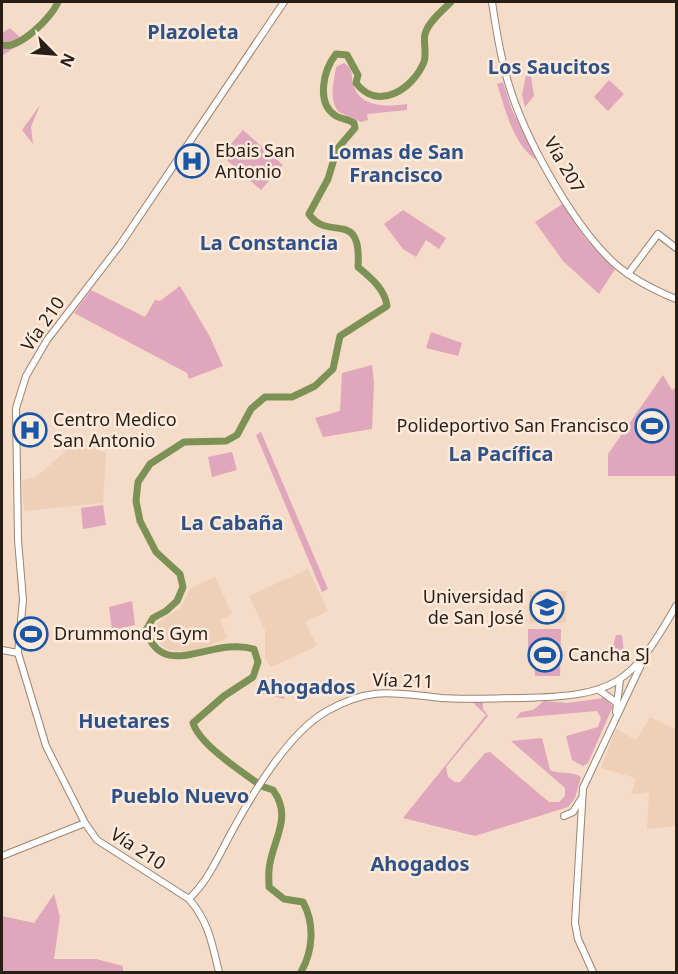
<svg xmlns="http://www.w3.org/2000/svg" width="678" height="974" font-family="'Noto Sans',sans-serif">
<rect width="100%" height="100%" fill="#f5dcc9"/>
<g fill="#eecfb7">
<polygon points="77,441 106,453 103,503 24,511 22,480 36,477"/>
<polygon points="308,569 328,611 305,622 317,646 271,667 265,659 265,630 249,596"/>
<polygon points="215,577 232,614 220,620 228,638 194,652 170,650 162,646 152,630 154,625 180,608 191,588"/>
<rect x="529" y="591" width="37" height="32"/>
<polygon points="650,717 676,730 676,826 647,829 649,792 631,795 636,778 601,768 616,729 636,740"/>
</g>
<g fill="#e0a6bc">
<polygon points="10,28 24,41 2,56 2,33"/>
<path d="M344 63C354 69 351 74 353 84 359 108 388 107 407 104V110L367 114 368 120 361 122 339 112C328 100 334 82 336 67Z"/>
<polygon points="526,75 531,76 534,96 525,107 522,95"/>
<polygon points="609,80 624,94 608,111 594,97"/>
<path d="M503 82 512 110 539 162C513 146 506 111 497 84Z"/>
<polygon points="40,105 31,127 33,144 22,130"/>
<polygon points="243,130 283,165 261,190 221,155"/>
<polygon points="564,203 585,238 615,269 599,294 563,261 535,222"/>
<polygon points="403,210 446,238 439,249 426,240 416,257 403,249 384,224"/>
<polygon points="180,286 210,337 223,366 189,379 187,373 74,313 91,290 145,317 155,300 160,301"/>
<polygon points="431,332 462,343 458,356 426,348"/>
<polygon points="372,365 374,382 372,429 323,437 315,418 340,411 342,373"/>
<polygon points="663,375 672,390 676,387 676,476 608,476 608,454"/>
<polygon points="261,432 328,589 322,592 256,435"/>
<polygon points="232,452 237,470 212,477 208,457"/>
<polygon points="103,505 106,525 83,529 81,508"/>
<polygon points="132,601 135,625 112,630 109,607"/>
<polygon points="528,629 561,629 560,676 535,676 534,662 528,662"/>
<polygon points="616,635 622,635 624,652 610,657"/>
<polygon points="276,682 276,683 285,699 264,694 260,690 262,688 272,687"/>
<polygon points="604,698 613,706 588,763 583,766 572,760 566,736 598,727 601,718 597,711 516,718 521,712 533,710 544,701 567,703"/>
<path d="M472 702H483V709L488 716 446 767 448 777 455 782H460L485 753 490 752 549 802H559L565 796V788L511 741 542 738 550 770C560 775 571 770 581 777L575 798 568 807 475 836 403 818 486 715Z"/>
<polygon points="54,894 60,917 54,959 96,959 123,966 123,972 2,972 2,916 34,923"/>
</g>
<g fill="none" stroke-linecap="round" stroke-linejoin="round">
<g stroke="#7c9154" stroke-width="7">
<path d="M2 45C19 50 52 17 58 2"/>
<path d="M260 785C241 771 200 745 193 723L224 696 253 677 258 662 254 649C211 636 163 683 146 630L153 618 166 611 177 601 183 587 180 574 156 552 140 521 136 501 138 482 150 464 184 442 226 441 237 435 251 409 265 397H292L315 386 333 369 340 336 387 306C385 289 371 278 358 267 362 207 328 243 309 214L328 179 337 149 355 128 354 123C348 119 341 119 336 116 315 103 324 69 336 54L347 55 358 75 356 83C378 112 413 89 424 62 427 53 423 42 425 34 428 22 443 10 451 2"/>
<path d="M264 787 273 790C292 816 275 836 270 863 268 871 269 880 269 887L284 899 303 902C315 924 313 951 301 972"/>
</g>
<g stroke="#9b8472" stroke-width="8">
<g id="secondary">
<path d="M492 2C496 29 500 56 508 82 524 137 572 224 614 263 632 279 654 290 676 299"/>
<polyline points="628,274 658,234 676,248"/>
<polyline points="2,650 18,653"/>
<polyline points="599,690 617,703"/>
<polyline points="616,712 620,680"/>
<polyline points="564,816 573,812 581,799"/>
<polyline points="2,856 85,823"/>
<path d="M189 899C209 879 217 859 230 835 251 796 289 732 327 711 371 686 393 693 441 698 468 700 495 698 522 698 615 696 631 685 676 606"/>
<path d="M219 972C212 944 209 922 189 899L97 840 85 823 46 746 18 653 23 600 18 540 16 408 26 376 47 340 120 245 284 2"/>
<polyline points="593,972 578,939 575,923 583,788 641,665"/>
</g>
</g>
<use href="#secondary" stroke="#fff" stroke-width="6"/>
</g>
<defs>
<g id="hospital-ring" transform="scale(1.725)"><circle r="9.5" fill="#ffeadb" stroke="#1856a7" stroke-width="1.5"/><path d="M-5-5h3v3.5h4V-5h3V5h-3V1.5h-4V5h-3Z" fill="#1856a7"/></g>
<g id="stadium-ring" transform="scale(1.725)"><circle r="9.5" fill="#ffeadb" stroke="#1856a7" stroke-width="1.5"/><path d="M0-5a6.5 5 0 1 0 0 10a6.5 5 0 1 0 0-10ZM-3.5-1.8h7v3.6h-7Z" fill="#1856a7"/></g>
<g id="university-ring" transform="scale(1.725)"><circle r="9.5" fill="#ffeadb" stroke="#1856a7" stroke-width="1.5"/><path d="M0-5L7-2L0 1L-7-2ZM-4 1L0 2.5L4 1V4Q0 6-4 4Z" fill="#1856a7"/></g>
</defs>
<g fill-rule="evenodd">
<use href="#hospital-ring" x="192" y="161"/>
<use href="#stadium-ring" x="652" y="426"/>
<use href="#hospital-ring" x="30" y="430"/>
<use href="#university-ring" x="547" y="607"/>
<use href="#stadium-ring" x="31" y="634"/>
<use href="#stadium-ring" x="545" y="655"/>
</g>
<g text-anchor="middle" stroke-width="5" stroke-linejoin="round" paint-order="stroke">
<g font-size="18" fill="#271e16" stroke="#ffeadb" text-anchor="start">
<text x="215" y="157">Ebais San<tspan x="215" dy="21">Antonio</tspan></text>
<text x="53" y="426">Centro Medico<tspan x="53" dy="21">San Antonio</tspan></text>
<text x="629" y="432" text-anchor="end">Polideportivo San Francisco</text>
<text x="524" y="603" text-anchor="end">Universidad<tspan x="524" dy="21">de San José</tspan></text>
<text x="54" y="640">Drummond's Gym</text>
<text x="568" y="661">Cancha SJ</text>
</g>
<g font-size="18" fill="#271e16" stroke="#ffeadb">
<text transform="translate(564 165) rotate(60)" y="6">Vía 207</text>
<text transform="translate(43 324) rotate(-55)" y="6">Vía 210</text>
<text transform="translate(403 681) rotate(2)" y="6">Vía 211</text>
<text transform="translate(138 849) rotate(33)" y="6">Vía 210</text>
</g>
<g font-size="20" font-weight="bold" fill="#2c5288" stroke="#ffeadb">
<text x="193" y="39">Plazoleta</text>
<text x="549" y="74">Los Saucitos</text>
<text x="396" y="159">Lomas de San<tspan x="396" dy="23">Francisco</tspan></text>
<text x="269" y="250">La Constancia</text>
<text x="501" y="461">La Pacífica</text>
<text x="232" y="530">La Cabaña</text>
<text x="306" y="694">Ahogados</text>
<text x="124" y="728">Huetares</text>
<text x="180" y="803">Pueblo Nuevo</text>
<text x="420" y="871">Ahogados</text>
</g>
</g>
<rect width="678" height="974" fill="none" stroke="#271e16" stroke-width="6"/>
<g transform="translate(54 54) rotate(115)" stroke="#ffeadb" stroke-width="4.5" paint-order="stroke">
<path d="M0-4.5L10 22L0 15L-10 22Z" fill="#271e16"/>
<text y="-9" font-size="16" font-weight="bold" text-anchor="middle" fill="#271e16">N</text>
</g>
</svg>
